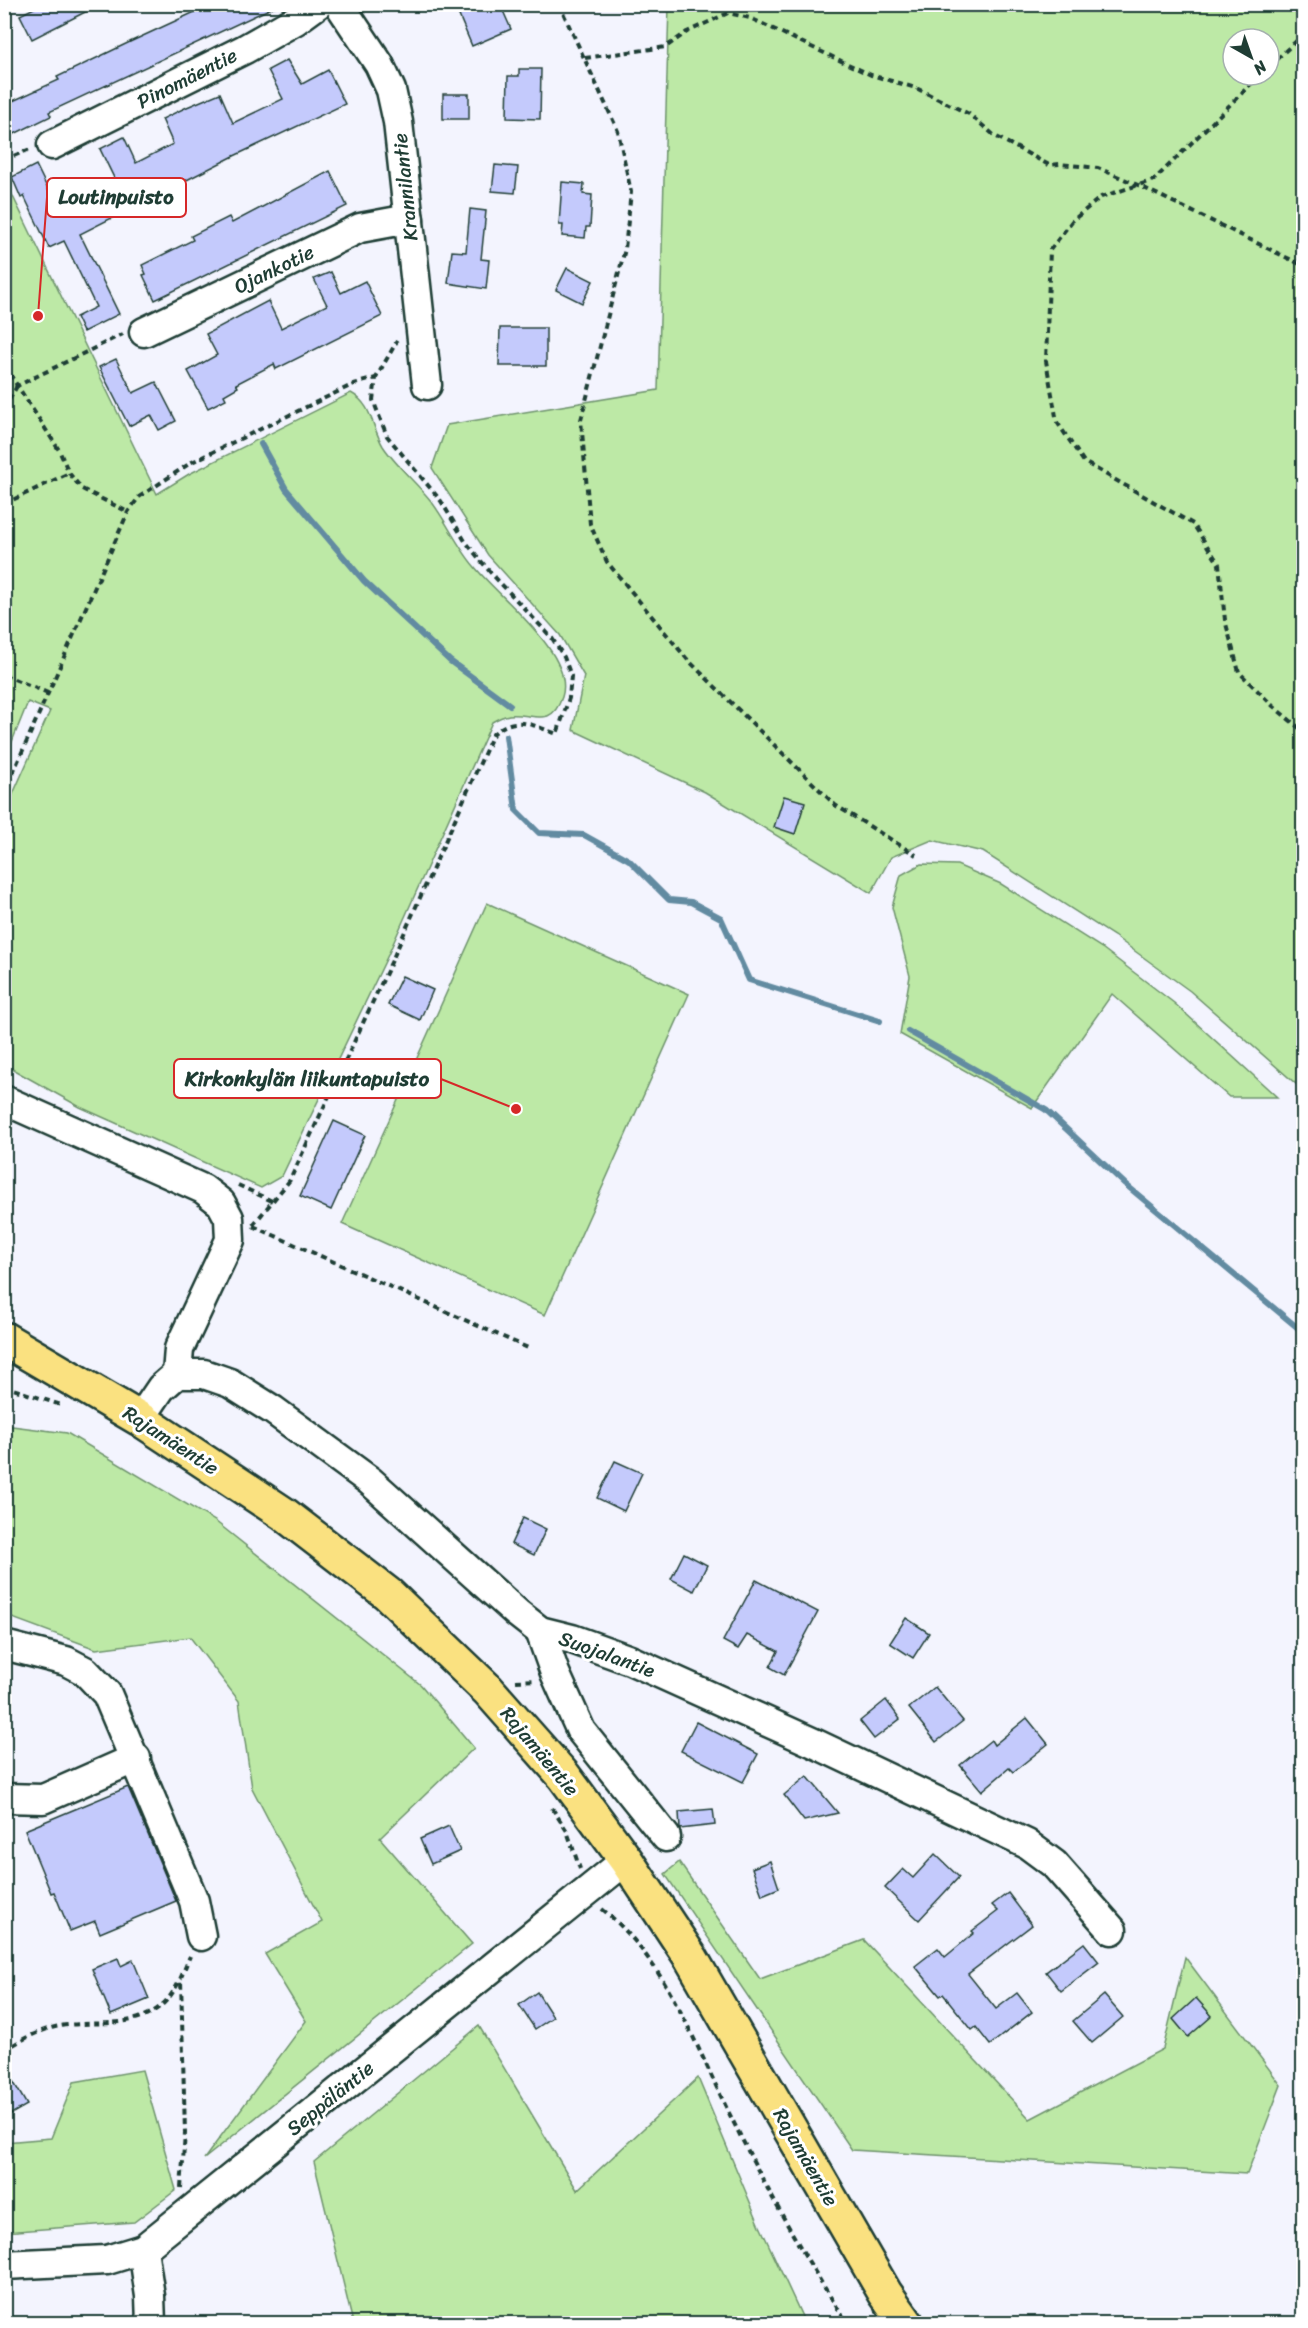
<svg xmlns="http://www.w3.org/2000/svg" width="1308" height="2328" font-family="Sriracha,sans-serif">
<rect width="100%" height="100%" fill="#f3f4fe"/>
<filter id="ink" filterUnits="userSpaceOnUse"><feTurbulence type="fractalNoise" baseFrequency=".0167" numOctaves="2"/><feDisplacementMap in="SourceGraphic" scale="12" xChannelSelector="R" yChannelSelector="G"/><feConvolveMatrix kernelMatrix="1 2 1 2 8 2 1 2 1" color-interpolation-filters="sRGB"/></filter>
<g filter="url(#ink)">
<g fill="#bde9a6" stroke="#6e936d" stroke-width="1.5" fill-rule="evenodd">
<path d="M669 5H1303V1090L1190 991 1114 936 983 852 932 840 891 857 871 893 705 792 573 730 584 676 560 635 488 555 432 468 447 425 658 390ZM1233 39H1269V75H1233Z"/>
<path d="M5 180 157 494 189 474 351 393C372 404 372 428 383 446 396 466 417 483 431 501 447 522 457 546 474 566 498 597 576 654 562 697 551 730 532 712 509 715 504 716 497 719 492 722L388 955 282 1176 261 1188 80 1107 5 1065V812L50 711 28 702 5 759Z"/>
<polygon points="921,864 957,865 1001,884 1102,948 1174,1003 1277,1097 1229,1097 1112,994 1032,1108 900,1034 910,976 892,907 901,875"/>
<polygon points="487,903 689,994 545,1315 342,1224"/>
<polygon points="4,1425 67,1433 215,1521 421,1685 474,1748 380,1838 472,1944 204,2159 306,2021 265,1954 322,1922 252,1788 239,1701 190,1637 96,1649 7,1616 5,1613"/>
<polygon points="679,1862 760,1979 864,1940 1030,2119 1163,2049 1185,1957 1281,2085 1247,2174 852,2150 665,1874"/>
<polygon points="479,2026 577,2190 698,2078 760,2226 805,2323 353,2323 314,2162"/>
<polygon points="142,2070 176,2190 134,2222 5,2232 5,2142 51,2138 74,2082"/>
</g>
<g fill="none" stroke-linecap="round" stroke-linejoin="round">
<g stroke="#628ba1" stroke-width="6">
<polyline points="261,444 286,489 364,581 450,661 510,705"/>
<polyline points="506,736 516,810 539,833 584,835 629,860 669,900 691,902 721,918 749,980 880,1021"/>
<polyline points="908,1031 1046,1110 1125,1184 1304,1333"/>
</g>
</g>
<g fill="#c4cafc" stroke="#1f3d34" stroke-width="1.5">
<polygon points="42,4 101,4 32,39 20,15"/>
<polygon points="212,4 280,4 49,112 51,116 4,139 4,105 59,80 57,77 132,41"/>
<polygon points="477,4 500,4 511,29 472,46 458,13"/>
<polygon points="287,60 302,84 328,70 345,104 234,156 80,234 119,314 83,332 76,317 96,307 64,241 49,248 24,196 21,198 12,177 36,165 58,210 115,180 100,149 124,137 136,163 173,144 162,119 187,107 220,93 233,123 283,99 268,70"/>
<polygon points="519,69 541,69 540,119 507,118 508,76 519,76"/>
<rect x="443" y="94" width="26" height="25"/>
<polygon points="495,165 518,167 515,193 492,191"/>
<polygon points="330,171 347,206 155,300 143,275 146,274 142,265 193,240 191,236 229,217 232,223"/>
<polygon points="562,182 584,184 583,194 592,195 590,227 586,227 585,238 562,236 563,225 559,225"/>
<polygon points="470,209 486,211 481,259 489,260 486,289 448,283 452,251 466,252"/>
<polygon points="567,268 593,281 582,303 556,290"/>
<polygon points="331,272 341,293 365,281 382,316 276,369 274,364 236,384 238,387 224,395 226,399 208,408 188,371 217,355 206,334 268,301 281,328 327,305 314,279"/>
<polygon points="500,328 546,328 546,366 499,366"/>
<polygon points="116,359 133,393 156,382 176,421 159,430 151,415 129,426 99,367"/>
<polygon points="784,796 805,802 795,834 774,827"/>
<polygon points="402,976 433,990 420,1020 388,1005"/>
<polygon points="334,1121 365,1135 331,1210 300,1196"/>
<polygon points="615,1461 642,1473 624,1511 597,1498"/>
<polygon points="523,1518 546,1529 534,1555 511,1544"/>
<polygon points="684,1553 707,1565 694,1591 671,1579"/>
<polygon points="756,1580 818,1612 784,1675 770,1667 778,1651 747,1635 738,1649 723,1641"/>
<polygon points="906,1618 929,1633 913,1658 890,1643"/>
<polygon points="935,1687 963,1721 936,1742 909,1708"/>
<polygon points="886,1700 900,1719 874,1739 860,1721"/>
<polygon points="1027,1718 1048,1744 1013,1772 1009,1768 982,1791 960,1765 991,1740 994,1745"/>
<polygon points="696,1722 758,1754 743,1782 681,1751"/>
<polygon points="807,1776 838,1813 804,1821 784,1795"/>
<polygon points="128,1787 176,1901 100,1933 95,1921 70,1931 54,1892 51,1893 25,1830"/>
<polygon points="713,1809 715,1825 680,1829 679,1812"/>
<polygon points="449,1826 460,1851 431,1864 420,1839"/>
<polygon points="935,1854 959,1877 919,1920 885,1888 903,1869 913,1878"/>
<polygon points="770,1861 779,1888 762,1895 752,1868"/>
<polygon points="1008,1893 1032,1925 968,1974 996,2009 1017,1993 1032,2012 990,2045 976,2027 972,2030 943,1994 940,1996 915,1966 938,1948 945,1957 974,1933 972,1931 998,1911 992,1905"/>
<polygon points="1084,1943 1099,1962 1061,1991 1046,1972"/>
<polygon points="118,1958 121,1966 133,1960 149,1999 111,2015 92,1969"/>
<polygon points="537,1992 553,2017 535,2029 519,2005"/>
<polygon points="1104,1995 1123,2017 1092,2043 1073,2021"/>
<polygon points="1196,1998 1212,2016 1188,2037 1173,2019"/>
<polygon points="4,2066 27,2105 4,2118"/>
</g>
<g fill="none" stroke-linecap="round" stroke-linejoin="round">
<g stroke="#1f3d34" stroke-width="33">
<g id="minor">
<polyline points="339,4 379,64 391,90 398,122 427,385"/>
<polyline points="52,145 245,49 296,20 318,4"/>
<polyline points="144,332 360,228 409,219"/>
<polyline points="4,1100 203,1189 221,1203 229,1218 230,1240 179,1349 177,1374"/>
<polyline points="140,1419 161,1388 177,1374 204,1374 230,1383 273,1410 370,1481 517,1613 540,1631 572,1639 630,1660 814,1743 1027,1844 1054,1864 1112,1930"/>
<polyline points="540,1631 555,1673 581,1731 666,1837"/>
<polyline points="4,1645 66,1661 85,1671 107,1694 194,1901 201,1936"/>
<polyline points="4,1798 43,1799 136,1758"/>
<polyline points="143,2249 150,2296 151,2324"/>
<polyline points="4,2265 107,2260 143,2249 626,1860"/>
</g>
</g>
<g stroke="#1f3d34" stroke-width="38">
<polyline id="major" points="4,1339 140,1419 284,1514 388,1594 488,1690 564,1776 626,1860 691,1958 885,2293 907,2324"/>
</g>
<g stroke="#1f3d34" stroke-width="4" stroke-dasharray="6 4.5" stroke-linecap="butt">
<polyline points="559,4 618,131 631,192 625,249 581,420 590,524 607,562 687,659 835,805 916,855"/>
<polyline points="585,58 666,47 687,32 728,13 750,18 871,75 916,88 969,114 995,136 1049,165 1060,164 1098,168 1138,185 1304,266"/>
<polyline points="1269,66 1304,34"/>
<polyline points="1260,75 1154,180 1101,197 1072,221 1050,250 1046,361 1057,422 1084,462 1193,524 1219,564 1225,620 1239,672 1273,706 1304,732"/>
<polyline points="4,160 30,149"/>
<polyline points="4,365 59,450 69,473 82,489 128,512"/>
<polyline points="4,384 17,386 123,334"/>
<polyline points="4,409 17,386"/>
<polyline points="4,504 69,473"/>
<polyline points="4,675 48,693"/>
<polyline points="4,793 128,512 139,497 192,462 354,384 376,378"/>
<polyline points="238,1185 272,1201"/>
<path d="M253 1225 290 1180 394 956 493 734C515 714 532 725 557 734L569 698 571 676 564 657 552 638 490 572 465 541 441 501 387 436 373 400 376 378 397 341"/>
<polyline points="253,1226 528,1348"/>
<polyline points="4,1386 61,1405"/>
<polyline points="516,1681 535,1680"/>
<polyline points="552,1808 567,1831 580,1869"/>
<path d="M602 1909C666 1960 695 2045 731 2117 766 2188 804 2258 848 2324"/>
<path d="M4 2050C20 2041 37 2031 55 2027 92 2019 137 2032 166 2001 178 1988 183 1972 190 1956"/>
<polyline points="181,2188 185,2133 181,1980"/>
</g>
<use href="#minor" stroke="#fff" stroke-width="28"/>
<use href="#major" stroke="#fae180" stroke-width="33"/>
</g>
</g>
<g text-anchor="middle" stroke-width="6" stroke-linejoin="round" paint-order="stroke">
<g font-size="20" fill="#1f3d34" stroke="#fff">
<text transform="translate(187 78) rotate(-27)" y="7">Pinomäentie</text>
<text transform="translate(405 187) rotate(-96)" y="7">Krannilantie</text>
<text transform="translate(274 269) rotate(-26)" y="7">Ojankotie</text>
<text transform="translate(171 1440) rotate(33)" y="7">Rajamäentie</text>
<text transform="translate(607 1654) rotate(20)" y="7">Suojalantie</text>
<text transform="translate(540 1751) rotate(50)" y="7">Rajamäentie</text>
<text transform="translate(330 2098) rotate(-39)" y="7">Seppäläntie</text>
<text transform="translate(806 2157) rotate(60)" y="7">Rajamäentie</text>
</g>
</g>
<path fill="none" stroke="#d62828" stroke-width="2" d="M38 316L47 197M516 1109L441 1079"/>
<g fill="#d62828" stroke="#fff" stroke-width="2">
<circle cx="38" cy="316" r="6"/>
<circle cx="516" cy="1109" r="6"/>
</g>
<g fill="#fff" stroke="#d62828" stroke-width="2">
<rect x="47" y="178" width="139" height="39" rx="6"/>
<rect x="174" y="1059" width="267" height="39" rx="6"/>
</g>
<g font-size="21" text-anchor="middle" font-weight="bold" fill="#1f3d34">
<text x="116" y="204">Loutinpuisto</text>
<text x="307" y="1086">Kirkonkylän liikuntapuisto</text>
</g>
<rect width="1308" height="2328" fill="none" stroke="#fff" stroke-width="24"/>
<rect x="12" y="12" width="1284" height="2304" fill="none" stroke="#1f3d34" stroke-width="2" filter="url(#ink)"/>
<g transform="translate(1251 57) rotate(140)"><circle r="28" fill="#ffffff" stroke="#a5b1ae" stroke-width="1.5"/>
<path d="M0-4.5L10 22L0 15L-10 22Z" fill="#1f3d34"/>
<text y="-9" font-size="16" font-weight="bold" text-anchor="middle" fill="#1f3d34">N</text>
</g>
</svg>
